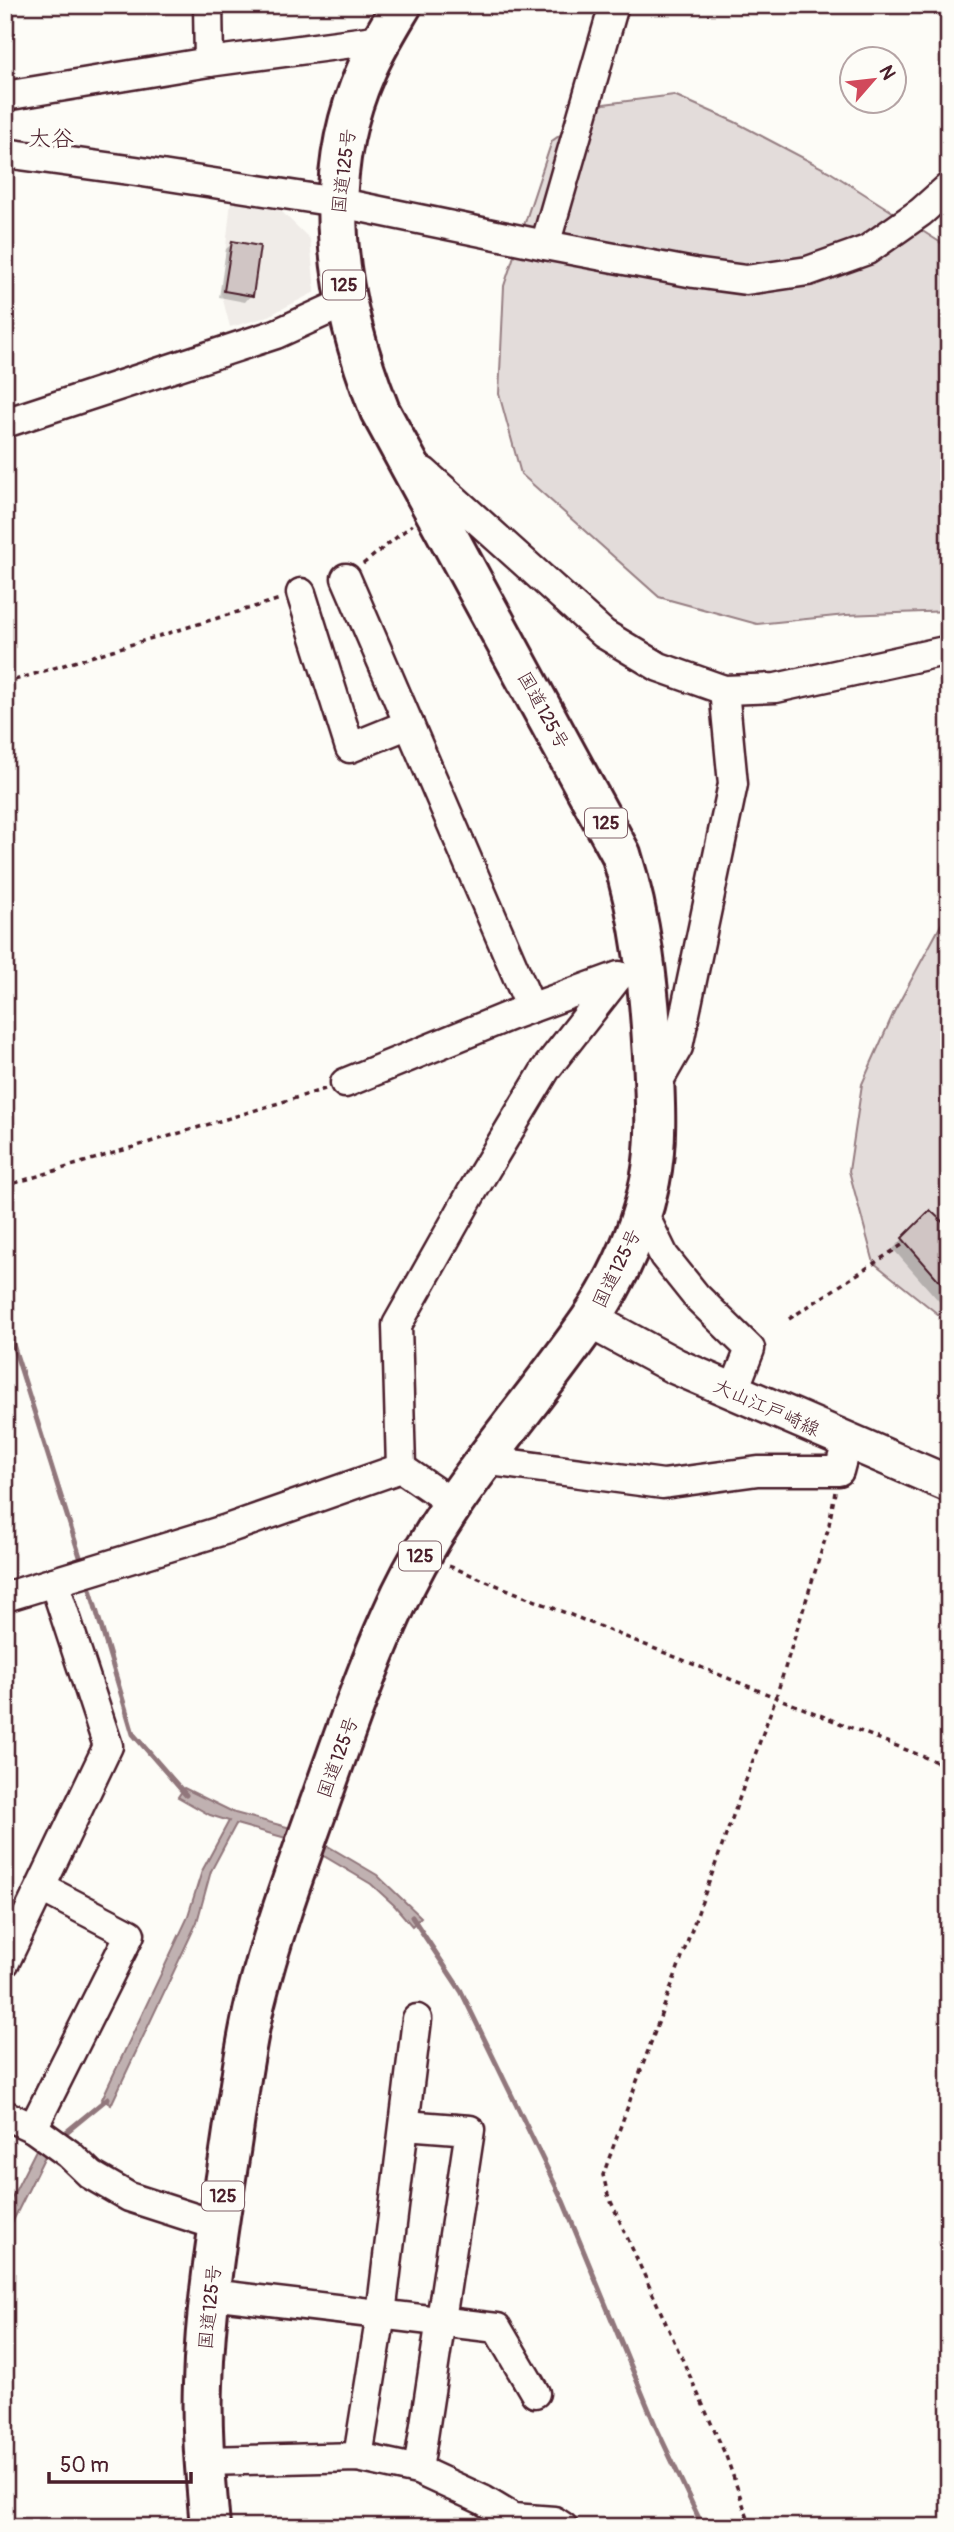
<svg xmlns="http://www.w3.org/2000/svg" width="954" height="2532" font-family="Pangolin,'Klee One',sans-serif">
<rect width="100%" height="100%" fill="#fdfcf7"/>
<filter id="ink" filterUnits="userSpaceOnUse"><feTurbulence type="fractalNoise" baseFrequency=".0143" numOctaves="2"/><feDisplacementMap in="SourceGraphic" scale="14" xChannelSelector="R" yChannelSelector="G"/><feConvolveMatrix kernelMatrix="1 2 1 2 8 2 1 2 1" color-interpolation-filters="sRGB"/></filter>
<g filter="url(#ink)">
<polygon fill="#f0ece8" points="231,201 281,211 310,239 315,292 264,318 230,327 221,292"/>
<g fill="#e3dcda" stroke="#967e82" stroke-width="2">
<polygon points="674,95 735,122 830,172 949,248 949,611 846,615 757,624 659,597 521,474 499,394 504,286 552,141 604,104"/>
<polygon points="949,910 949,1323 874,1263 849,1171 862,1084 894,1012"/>
</g>
<g fill="#c0b1b1" stroke="#91777b" stroke-width="2">
<polygon points="184,1788 235,1813 302,1831 377,1875 421,1917 412,1926 394,1905 371,1884 300,1842 236,1824 211,1871 197,1922 111,2105 102,2099 187,1919 202,1871 229,1821 210,1815 178,1797"/>
<polygon points="61,2130 66,2139 45,2156 5,2237 5,2211 36,2150"/>
</g>
<g fill="#0003">
<polygon points="233,243 251,295 245,302 219,297 226,249"/>
<polygon points="930,1212 949,1231 949,1305 945,1308 893,1249"/>
</g>
<g fill="none" stroke-linecap="round" stroke-linejoin="round">
<g stroke="#91777b" stroke-width="5">
<polyline points="5,1319 82,1563"/>
<polyline points="87,1579 133,1734 186,1795"/>
<polyline points="412,1917 461,1991 563,2201 656,2427 703,2527"/>
<polyline points="59,2138 108,2098"/>
</g>
</g>
<g fill="#d0c5c4" stroke="#4a1f2b" stroke-width="2">
<polygon points="232,241 260,246 253,296 224,291"/>
<polygon points="930,1210 949,1228 949,1292 902,1238"/>
</g>
<g fill="none" stroke-linecap="round" stroke-linejoin="round">
<g stroke="#4a1f2b" stroke-width="33">
<g id="minor">
<polyline points="208,5 209,62"/>
<polyline points="5,96 209,62 382,39"/>
<polyline points="5,153 136,171 336,202 545,245 694,273 746,280 808,271 867,250 921,212 949,187"/>
<polyline points="545,245 614,5"/>
<polyline points="5,423 276,334 346,302"/>
<polyline points="416,468 424,472 604,634 659,667 724,690 776,688 949,650"/>
<polyline points="346,578 531,1008"/>
<polyline points="301,593 350,748 409,724"/>
<polyline points="345,1083 509,1016 619,976"/>
<polyline points="654,1089 678,1047 733,784 724,690"/>
<polyline points="642,1211 664,1256 696,1296 750,1349 733,1392"/>
<polyline points="483,1460 663,1484 758,1471 839,1471 847,1441"/>
<polyline points="401,1468 397,1325 472,1192 546,1069 618,977"/>
<polyline points="5,1597 224,1530 401,1468 452,1503"/>
<polyline points="5,1962 108,1746 54,1582"/>
<polyline points="5,2115 33,2128 69,2154 91,2175 129,2197 219,2226"/>
<polyline points="405,2125 470,2130 418,2470"/>
<polyline points="33,2128 130,1934 42,1888"/>
<polyline points="210,2294 497,2328 535,2393"/>
<polyline points="358,2457 381,2314 417,2019"/>
<polyline points="205,2461 358,2457 418,2470 483,2500 513,2518 554,2521 563,2527"/>
</g>
</g>
<g stroke="#4a1f2b" stroke-width="40">
<polyline id="major" points="590,1320 675,1366 949,1484"/>
</g>
<g stroke="#4a1f2b" stroke-width="44">
<path id="highway" d="M210 2527C206 2479 201 2432 203 2384 205 2313 216 2241 227 2171 236 2116 242 2058 255 2003 271 1937 295 1872 318 1808 341 1744 363 1678 391 1616 441 1500 520 1421 590 1320 618 1279 640 1230 650 1181 658 1141 655 1098 653 1056 649 988 642 920 621 854L380 411C337 303 317 181 366 71 376 48 389 27 402 5"/>
</g>
<g stroke="#4a1f2b" stroke-width="3.5" stroke-dasharray="5 5" stroke-linecap="butt">
<polyline points="363,564 412,525"/>
<polyline points="5,683 280,599"/>
<polyline points="5,1186 325,1089"/>
<polyline points="789,1319 905,1243"/>
<polyline points="449,1566 949,1767"/>
<polyline points="751,2527 726,2456 608,2195 603,2175 776,1697 828,1530 835,1492"/>
</g>
<use href="#minor" stroke="#fdfcf7" stroke-width="28"/>
<use href="#major" stroke="#fdfcf7" stroke-width="35"/>
<use href="#highway" stroke="#fdfcf7" stroke-width="38"/>
</g>
</g>
<g text-anchor="middle" stroke-width="7" stroke-linejoin="round" paint-order="stroke">
<g fill="#fdfcf7" stroke="#806168" stroke-width="2">
<rect x="323" y="270.5" width="42" height="29" rx="5"/>
<rect x="585" y="808.5" width="42" height="29" rx="5"/>
<rect x="399" y="1541.5" width="42" height="29" rx="5"/>
<rect x="202" y="2181.5" width="42" height="29" rx="5"/>
</g>
<g font-size="18" font-weight="bold" fill="#4a1f2b">
<text x="344" y="291">125</text>
<text x="606" y="829">125</text>
<text x="420" y="1562">125</text>
<text x="223" y="2202">125</text>
</g>
<g font-size="19" fill="#4a1f2b" stroke="#fdfcf7">
<text transform="translate(343 171) rotate(-83)" y="7">国道125号</text>
<text transform="translate(544 710) rotate(61)" y="7">国道125号</text>
<text transform="translate(616 1268) rotate(-64)" y="7">国道125号</text>
<text transform="translate(767 1407) rotate(24)" y="7">大山江戸崎線</text>
<text transform="translate(337 1757) rotate(-70)" y="7">国道125号</text>
<text transform="translate(209 2307) rotate(-84)" y="7">国道125号</text>
</g>
<g font-size="23" fill="#4a1f2b" stroke="#fdfcf7">
<text x="51" y="146">大谷</text>
</g>
</g>
<rect width="954" height="2532" fill="none" stroke="#fdfcf7" stroke-width="28"/>
<rect x="14" y="14" width="926" height="2504" fill="none" stroke="#4a1f2b" stroke-width="2.5" filter="url(#ink)"/>
<g transform="translate(873 80) rotate(62)"><circle r="33" fill="#fdfcf7" stroke="#b5a4a5" stroke-width="2"/>
<path d="M0-5L12 26L0 18L-12 26Z" fill="#d1495b"/>
<text y="-10" font-size="19" font-weight="bold" text-anchor="middle" fill="#4a1f2b">N</text>
</g>
<path d="M49 2472v10h142v-10" fill="none" stroke="#4a1f2b" stroke-width="3.5"/>
<text x="60" y="2472" font-size="21" fill="#4a1f2b" stroke="#fdfcf7" stroke-width="5" paint-order="stroke">50 m</text>
</svg>
